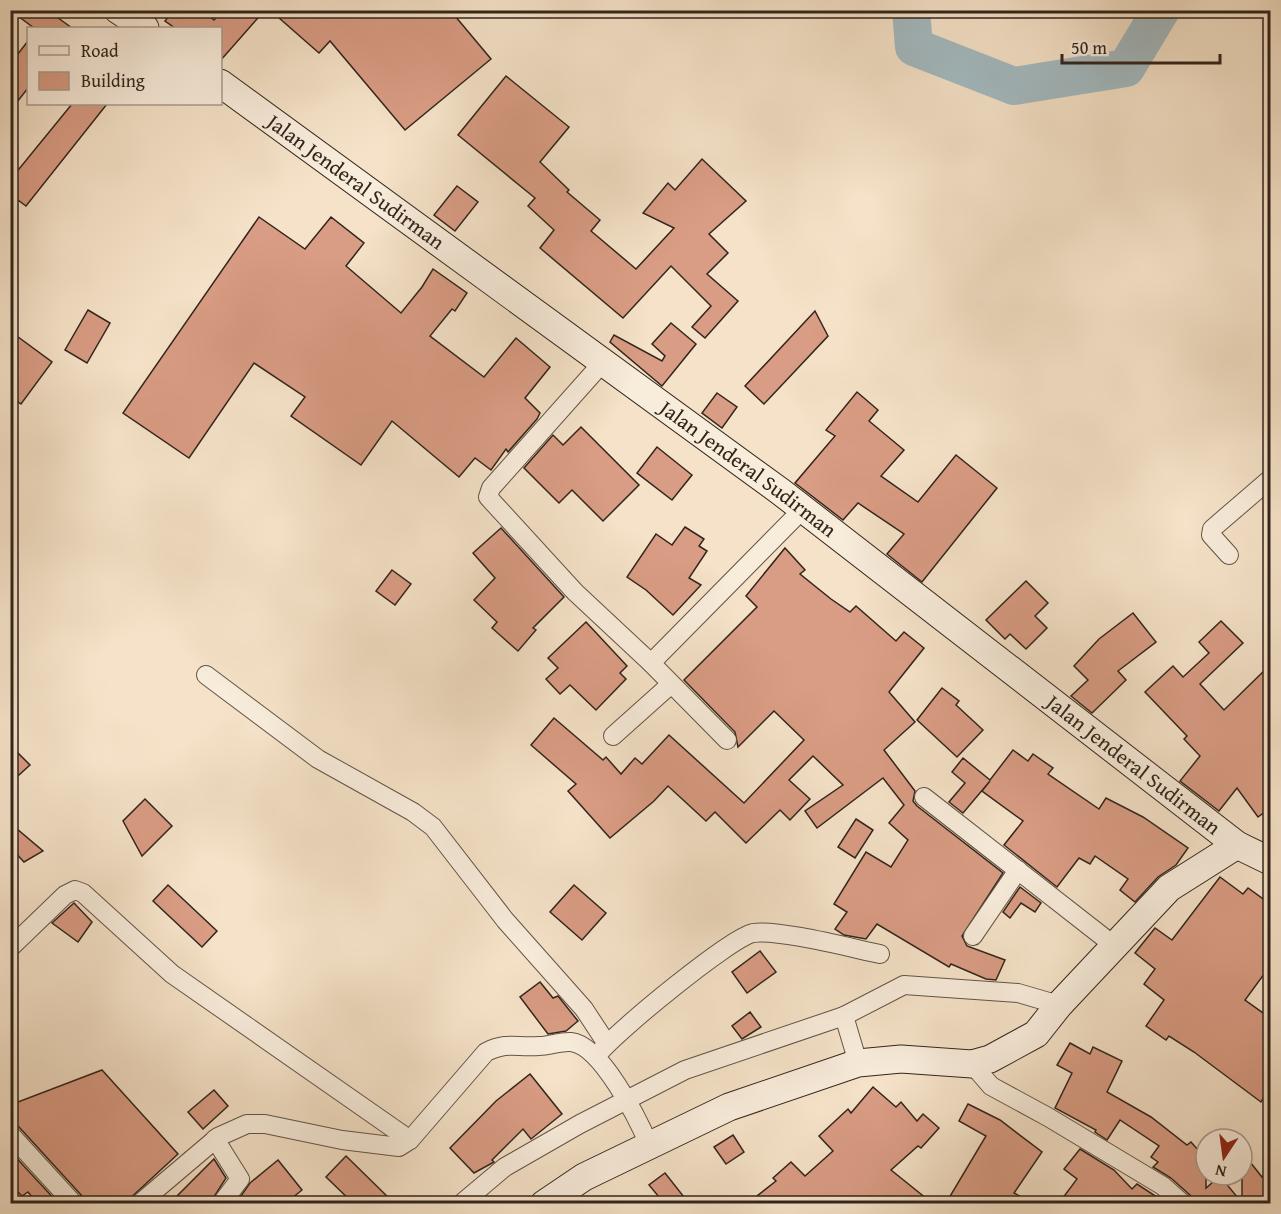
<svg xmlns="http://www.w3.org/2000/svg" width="1281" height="1214" font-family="'Gentium Book Plus',serif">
<rect width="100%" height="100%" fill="#f5e2c8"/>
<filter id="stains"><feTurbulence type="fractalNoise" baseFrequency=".00333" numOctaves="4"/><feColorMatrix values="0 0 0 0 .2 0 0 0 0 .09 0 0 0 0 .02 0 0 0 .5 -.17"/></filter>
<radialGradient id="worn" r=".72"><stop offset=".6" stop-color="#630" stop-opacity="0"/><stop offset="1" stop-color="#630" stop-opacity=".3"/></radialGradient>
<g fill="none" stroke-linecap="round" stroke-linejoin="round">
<polyline stroke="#a3bac1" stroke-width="38" points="911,10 914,47 1014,86 1126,68 1161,10"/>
</g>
<g fill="#d99c84" stroke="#32251c" stroke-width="1.5">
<polygon points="10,10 47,10 72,28 34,28"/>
<polygon points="173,10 201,10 214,20 223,10 265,10 220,61 220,28 175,28 165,21"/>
<polygon points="270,10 450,10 491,59 405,130 330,41 319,53"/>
<polygon points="28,41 28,88 10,111 10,64"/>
<polygon points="506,76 569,127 540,162 569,190 567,192 600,220 591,231 636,269 674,228 643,213 668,183 675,190 702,159 746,201 709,234 728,253 707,274 738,301 705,338 692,327 711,306 671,266 623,318 540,248 554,230 528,206 535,198 458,135"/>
<polygon points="72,104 107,104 26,206 10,194 10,180"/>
<polygon points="457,186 478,202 455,231 434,215"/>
<polygon points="259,217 305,249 331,217 364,243 346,266 401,313 422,287 433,269 467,293 455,311 452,309 430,336 484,377 516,338 550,367 525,398 540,413 537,419 508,452 506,449 491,470 475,458 459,477 392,421 361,465 291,416 305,397 254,363 189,458 123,413"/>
<polygon points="88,310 110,323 87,363 65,350"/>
<polygon points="815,311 828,336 764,404 745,386"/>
<polygon points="671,323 696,344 662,386 610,342 614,335 662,361 665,356 652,344"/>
<polygon points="10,331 52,362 21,404 10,396"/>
<polygon points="857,392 878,410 869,421 904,450 881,476 918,502 956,455 997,488 922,582 887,554 904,534 858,503 843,520 795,483 835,436 826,430"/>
<polygon points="717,393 737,407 722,428 702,413"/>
<polygon points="581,427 639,485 603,521 572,490 559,503 524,468 553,435 563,445"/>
<polygon points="657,447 692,475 672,500 637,473"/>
<polygon points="685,527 704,539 699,546 707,551 689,578 701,585 673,615 646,590 627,577 656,534 672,545"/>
<polygon points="501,528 564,597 533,628 536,630 518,651 492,628 497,622 474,600 495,578 473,553"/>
<polygon points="785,548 805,570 800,574 831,599 850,612 856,606 896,641 904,632 924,648 889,692 915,722 884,750 915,791 913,801 917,806 1003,873 962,936 967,946 1005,960 996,980 986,979 951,964 949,967 877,924 866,939 844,935 835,929 847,912 834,904 866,852 891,867 908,840 889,823 904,805 883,778 817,828 805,811 843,785 813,756 789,780 810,799 790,820 780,810 746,843 715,812 706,821 668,786 654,801 610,838 568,791 576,784 531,745 554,718 603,760 606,757 621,774 635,758 642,764 669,735 744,803 804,740 774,711 738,747 735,732 684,680 757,607 746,596"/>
<polygon points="392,570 411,584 395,605 376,591"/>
<polygon points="1026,581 1048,603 1035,616 1047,628 1026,649 1010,634 1005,639 986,620"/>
<polygon points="1133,613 1156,642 1118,671 1126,680 1092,713 1071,696 1088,680 1074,666 1099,639"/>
<polygon points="1221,621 1243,643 1200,684 1224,710 1270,665 1270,808 1258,817 1237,788 1219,811 1180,781 1200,756 1184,739 1187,736 1145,692 1173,666 1183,677 1209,653 1199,642"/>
<polygon points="586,622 627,666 620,673 626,679 596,710 570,685 560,694 546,679 558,668 548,658"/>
<polygon points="942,688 959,701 956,705 983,730 957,757 917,720"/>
<polygon points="10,745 30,765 10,783"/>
<polygon points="1013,750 1028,761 1033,754 1053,768 1048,774 1099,809 1106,798 1143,817 1188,848 1176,865 1158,877 1135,902 1120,890 1128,879 1095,856 1090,864 1079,858 1057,887 1004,845 1023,821 982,791 990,781 963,813 949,802 965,783 952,772 963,758 990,780"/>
<polygon points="145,799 172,826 142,856 123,821"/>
<polygon points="856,819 873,830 855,858 838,847"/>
<polygon points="10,823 43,851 24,862 10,847"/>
<polygon points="1220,877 1243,894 1248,888 1270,904 1270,944 1264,954 1270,958 1270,966 1245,1000 1270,1018 1270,1088 1261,1102 1194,1052 1169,1036 1166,1040 1146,1026 1164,1000 1144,984 1155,969 1135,953 1155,928 1172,940"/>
<polygon points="168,885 217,931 202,947 153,901"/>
<polygon points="574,885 606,913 582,940 550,912"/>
<polygon points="1020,887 1041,903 1035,912 1021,903 1010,918 1003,912"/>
<polygon points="74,903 92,922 78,942 52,923"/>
<polygon points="760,951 776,972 747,993 732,972"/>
<polygon points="540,982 553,998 558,996 578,1021 566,1031 548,1034 520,997"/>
<polygon points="750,1012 761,1027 742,1039 732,1026"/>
<polygon points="1070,1043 1090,1054 1093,1047 1122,1061 1107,1092 1151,1117 1187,1145 1191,1142 1206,1159 1206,1188 1220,1176 1242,1203 1242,1152 1262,1177 1270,1168 1270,1203 1194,1203 1191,1196 1171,1178 1153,1167 1158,1162 1151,1157 1159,1146 1120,1120 1107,1140 1095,1132 1096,1130 1055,1108 1072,1073 1057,1065"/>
<polygon points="102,1070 178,1154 125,1203 85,1203 82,1196 18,1126 10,1123 10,1105"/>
<polygon points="530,1074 562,1114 531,1139 523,1129 492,1160 494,1162 474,1173 450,1148 496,1101"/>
<polygon points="873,1087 896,1107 901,1102 917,1121 923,1114 939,1128 921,1148 918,1146 891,1170 932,1203 748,1203 776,1181 773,1178 791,1162 805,1176 833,1151 819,1136 848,1109 851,1113"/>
<polygon points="214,1090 228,1106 203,1129 188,1112"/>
<polygon points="968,1104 1000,1120 1042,1152 1014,1193 1032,1203 946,1203 986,1136 959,1121"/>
<polygon points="733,1135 744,1152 726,1164 714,1147"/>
<polygon points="1080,1149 1114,1170 1132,1189 1137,1184 1166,1203 1059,1203 1077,1179 1064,1169"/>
<polygon points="10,1151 58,1203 37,1203 28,1192 22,1196 10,1184"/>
<polygon points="346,1156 394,1203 353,1203 326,1177"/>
<polygon points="214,1159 226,1178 210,1203 170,1203"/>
<polygon points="278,1160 302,1190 286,1203 236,1203 250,1183"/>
<polygon points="665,1173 684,1197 675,1203 664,1203 649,1185"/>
</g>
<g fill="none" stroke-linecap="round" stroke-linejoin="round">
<g stroke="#635447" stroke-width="20">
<g id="street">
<polyline points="604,361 491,488 488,497 575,592 651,663"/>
<polyline points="1229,555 1211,535 1212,529 1270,479"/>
<polyline points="206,675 318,759 413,812 433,827 505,920 584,1009 607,1044"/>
<polyline points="613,736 670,685"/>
<polyline points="727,740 651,663 803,509"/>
<polyline points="924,797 1116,947"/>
<polyline points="973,936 1018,870"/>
<polyline points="10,948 65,895 75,890 83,893 172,974 410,1140"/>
<polyline points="844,1016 858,1063"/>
<path d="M599 1053C617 1031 730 938 753 933 778 929 851 948 880 954"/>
<polyline points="972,1064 991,1086 1048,1117 1163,1186 1183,1204"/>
<polyline points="10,1134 74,1204"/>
<polyline points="215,1139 240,1179 221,1204"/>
<path d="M139 1204 218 1137 247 1124H265L342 1140 399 1147 410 1140 486 1052C509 1041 516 1048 539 1046 549 1046 561 1041 571 1042 601 1045 638 1119 649 1145"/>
<polyline points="461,1204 505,1167 580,1124 685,1070 844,1016 904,985 1018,993 1059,1005"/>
</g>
</g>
<g stroke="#32251c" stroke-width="29">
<g id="secondary">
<polyline points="118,10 145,28"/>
<path id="s1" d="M220 83 781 492 1237 845 1270 861"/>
<polyline points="544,1204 584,1177 729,1107 858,1063 901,1059 972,1064 990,1059 1036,1034 1059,1005 1169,888 1237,845"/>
</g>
</g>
<use href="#street" stroke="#f8ecdb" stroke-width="18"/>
<use href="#secondary" stroke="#f8ecdb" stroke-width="27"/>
</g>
<g text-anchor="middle" stroke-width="4.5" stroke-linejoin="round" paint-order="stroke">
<g font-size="21" fill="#32251c" stroke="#f8ecdb">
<text dy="7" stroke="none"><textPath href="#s1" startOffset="168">Jalan Jenderal Sudirman</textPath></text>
<text dy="7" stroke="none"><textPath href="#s1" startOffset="654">Jalan Jenderal Sudirman</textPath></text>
<text dy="7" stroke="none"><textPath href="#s1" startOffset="1140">Jalan Jenderal Sudirman</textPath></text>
</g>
</g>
<rect width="1281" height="1214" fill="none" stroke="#f5e2c8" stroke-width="36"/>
<rect x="12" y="12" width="1257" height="1190" fill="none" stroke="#32251c" stroke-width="3"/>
<rect x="18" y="18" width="1245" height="1178" fill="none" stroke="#32251c" stroke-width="1.5"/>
<rect x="27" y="27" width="195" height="78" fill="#f8ecdb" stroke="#a99c8f" stroke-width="1.5"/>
<rect x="39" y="46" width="30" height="9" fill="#f8ecdb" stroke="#a99c8f" stroke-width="1.5"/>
<text x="81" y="57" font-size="18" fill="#32251c">Road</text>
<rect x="39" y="72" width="30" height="18" fill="#d99c84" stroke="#a99c8f" stroke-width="1.5"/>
<text x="81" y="87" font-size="18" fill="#32251c">Building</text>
<g transform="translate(1224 1157) rotate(193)"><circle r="28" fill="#f8ecdb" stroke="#a99c8f" stroke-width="1.5"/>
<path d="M0-4.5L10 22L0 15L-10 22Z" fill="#8f2418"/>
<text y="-9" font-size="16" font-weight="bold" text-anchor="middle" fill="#32251c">N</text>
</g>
<path d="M1062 54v9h158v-9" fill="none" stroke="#32251c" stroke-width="3"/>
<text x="1071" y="54" font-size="18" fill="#32251c" stroke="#f8ecdb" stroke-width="4.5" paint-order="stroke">50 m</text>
<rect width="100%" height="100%" filter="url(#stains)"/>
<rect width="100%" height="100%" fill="url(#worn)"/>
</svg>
